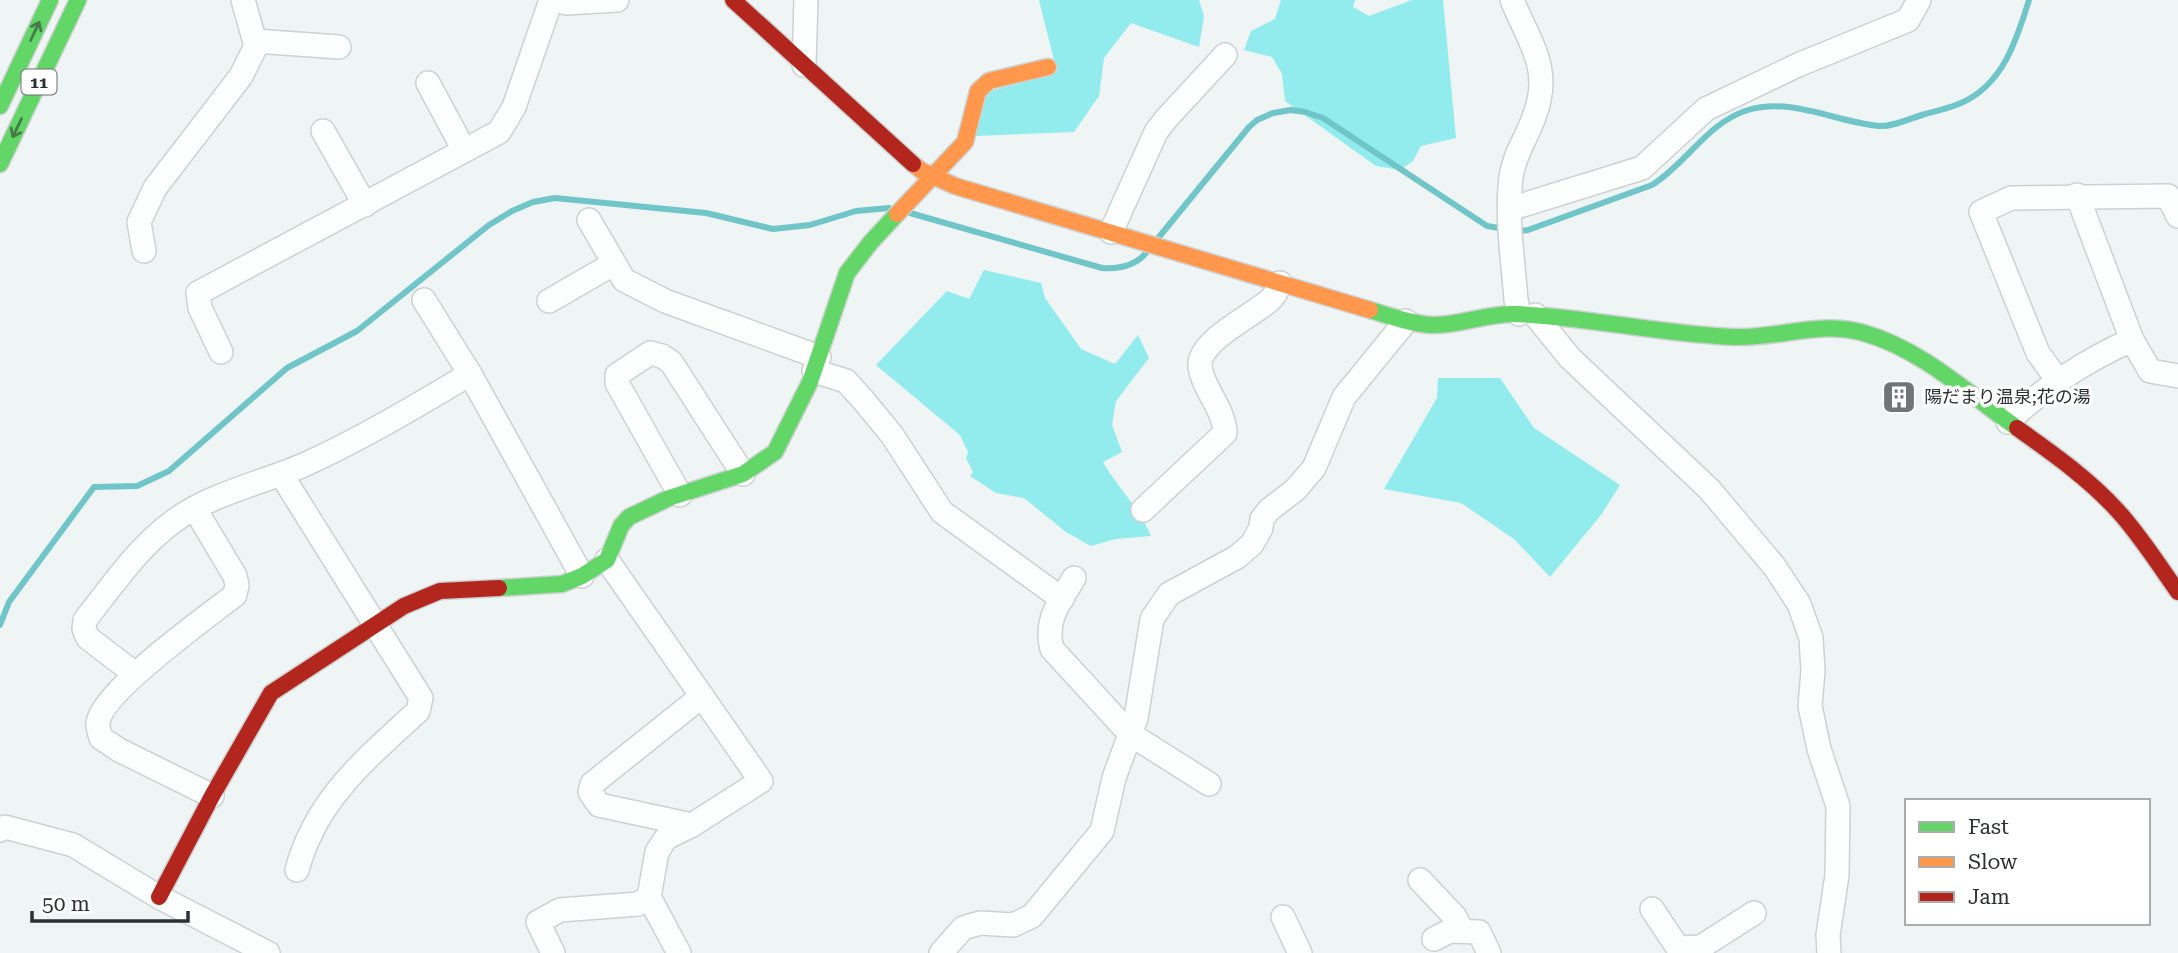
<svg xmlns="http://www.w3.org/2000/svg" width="2178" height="953" font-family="'Roboto Serif','Noto Sans JP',serif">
<rect width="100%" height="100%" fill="#eff5f5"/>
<g fill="#92ebed">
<polygon points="1039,0 1199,0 1204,16 1199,47 1131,23 1104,58 1099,96 1074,132 975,136 984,93 1057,72"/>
<polygon points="1281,0 1355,0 1353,7 1369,16 1412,0 1443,0 1456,138 1421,146 1413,161 1400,170 1376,166 1285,101 1282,74 1272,57 1244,50 1251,31 1275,19"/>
<path d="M984 270 1041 283 1045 298 1081 349 1115 364 1138 335 1149 358 1116 401 1112 425 1122 452 1103 462C1118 488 1140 509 1151 536L1116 539 1091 546 1066 532 1024 498 996 493 970 476 973 472 966 458 968 452 960 435 876 365 947 291 969 299Z"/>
<polygon points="1438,378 1500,378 1534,428 1620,485 1601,515 1550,577 1514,539 1461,503 1384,489 1437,398"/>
</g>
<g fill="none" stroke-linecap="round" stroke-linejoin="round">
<g stroke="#70c5c8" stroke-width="6">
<path d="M910 213 1102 268C1118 269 1135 266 1146 253"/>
<path d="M1159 237 1249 127 1257 120 1273 113 1291 110 1305 112 1323 118 1487 226 1518 231 1528 230 1652 185C1686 164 1708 122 1748 110 1791 97 1836 122 1879 126 1893 127 1911 118 1925 114 1937 111 1950 108 1961 103 2003 85 2017 39 2029 0"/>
<polyline points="0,625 9,602 94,487 137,486 169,471 287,368 357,331 489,225 512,211 533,202 555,198 706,213 773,229 810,225 856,211 889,208"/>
</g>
<g stroke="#cdd1d1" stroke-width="26">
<g id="street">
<polyline points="555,0 566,3 617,0"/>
<path d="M1512 0C1529 42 1553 69 1534 117 1527 137 1514 155 1511 177 1506 217 1513 260 1516 300L1519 314"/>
<polyline points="255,41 339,47"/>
<polyline points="804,65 806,0"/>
<polyline points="428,83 464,150"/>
<polyline points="323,131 365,205"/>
<polyline points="2077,195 2132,340 2150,371 2178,376"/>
<polyline points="1510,209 1642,168 1706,109 1798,65 1908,20 1919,0"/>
<polyline points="589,220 624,280 665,301 819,357"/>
<polyline points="1111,232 1156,132 1166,119 1225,55"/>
<polyline points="144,251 139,222 155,188 241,76 256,46 243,0"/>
<polyline points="424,300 470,374 582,576"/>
<polyline points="549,301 613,264"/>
<polyline points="1535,315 1570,358 1709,489 1774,566 1799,604 1811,638 1813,671 1810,706 1819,749 1838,806 1837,875 1828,935 1829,953"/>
<polyline points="221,352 200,308 198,293 499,132 514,107 551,0"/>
<polyline points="814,371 846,381 864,401 892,435 942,512 1062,599"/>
<polyline points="2059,382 2038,353 1981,212 2011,198 2168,196 2178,216"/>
<path d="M2008 422C2040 390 2090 358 2132 340"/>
<path d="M281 474 421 698 418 711C366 759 316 799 297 870"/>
<polyline points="680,495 617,383 617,375 650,353 662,356 671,362 743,474"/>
<path d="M195 509 235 576 237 585 235 595C208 616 101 692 98 723 97 727 100 734 101 738L119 750 212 796"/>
<path d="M1143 510 1225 433C1224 408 1203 389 1200 367 1197 340 1256 315 1272 298 1276 294 1278 288 1280 283"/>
<polyline points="607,560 761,781 692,825 666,838 657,852 649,897 679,953"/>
<path d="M1074 578C1060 602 1044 620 1052 649L1130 734 1209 784"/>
<path d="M134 673 88 638 84 629 85 620C112 586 138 547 174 521 212 493 263 483 306 464 363 438 416 406 470 374"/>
<polyline points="692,825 599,805 590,792 592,784 702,696"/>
<polyline points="0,830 5,827 73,845 159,897 268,953"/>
<polyline points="1420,880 1455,917 1462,931"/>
<polyline points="1652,909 1678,948 1701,947 1754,913"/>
<polyline points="1283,917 1300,953"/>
<polyline points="1434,939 1450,931 1479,932 1489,953"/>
<polyline points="553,953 538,922 560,910 638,904 649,897"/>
<polyline points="941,953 963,928 980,923 1013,925 1032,916 1102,831 1114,778 1136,718 1152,619 1169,594 1237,557 1252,544 1261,528 1262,519 1269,510 1295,490 1314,468 1344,397 1406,321"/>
</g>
</g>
<g stroke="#cdd1d1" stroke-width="19">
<g id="fast">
<polyline points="0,106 50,0"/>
<polyline points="0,164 78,0"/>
<path d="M1370 310C1390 316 1411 324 1432 325 1458 326 1488 313 1516 314 1588 317 1660 334 1733 337 1778 339 1820 320 1864 333 1921 349 1970 395 2017 428"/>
<polyline points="499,588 562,584 582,576 607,560 621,526 629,517 669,498 743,474 775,452 810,382 847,273 871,242 897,214"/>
</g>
</g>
<g stroke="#cdd1d1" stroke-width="19">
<g id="slow">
<polyline points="913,164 922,171 955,186 1370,310"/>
<polyline points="897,214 965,142 978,91 989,81 1048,67"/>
</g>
</g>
<g stroke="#cdd1d1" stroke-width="19">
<g id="jam">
<polyline points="733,0 913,164"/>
<path d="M2017 428C2052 453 2088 478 2117 510 2140 535 2158 564 2178 592"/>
<polyline points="159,897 212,796 271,693 404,606 440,591 499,588"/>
</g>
</g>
<use href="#street" stroke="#fdfefe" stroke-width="23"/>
<use href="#fast" stroke="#63d668" stroke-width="16"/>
<use href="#slow" stroke="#ff974d" stroke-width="16"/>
<use href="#jam" stroke="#b3261e" stroke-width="16"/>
</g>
<defs><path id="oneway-shaft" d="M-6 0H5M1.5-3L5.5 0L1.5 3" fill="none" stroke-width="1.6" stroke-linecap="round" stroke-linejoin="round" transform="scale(1.75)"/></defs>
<g stroke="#457b49">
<use href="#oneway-shaft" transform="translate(35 31) rotate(-65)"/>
<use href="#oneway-shaft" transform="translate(17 128) rotate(116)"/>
</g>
<defs>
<g id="building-square" transform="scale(1.75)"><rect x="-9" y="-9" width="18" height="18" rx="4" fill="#707575" stroke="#fff"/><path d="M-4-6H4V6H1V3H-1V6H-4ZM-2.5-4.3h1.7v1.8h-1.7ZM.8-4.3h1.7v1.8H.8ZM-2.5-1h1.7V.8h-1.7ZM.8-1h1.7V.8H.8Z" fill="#fff"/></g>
</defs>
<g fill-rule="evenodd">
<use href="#building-square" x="1899" y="397"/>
</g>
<g text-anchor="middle" stroke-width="7" stroke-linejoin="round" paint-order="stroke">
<rect fill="#fff" stroke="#6b6e6e" stroke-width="2" x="21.5" y="69.5" width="35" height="25" rx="5"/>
<g font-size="16" font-weight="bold" fill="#2c3030">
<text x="39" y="88">11</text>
</g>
<g font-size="18" fill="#2c3030" stroke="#fff" text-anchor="start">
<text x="1924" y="403">陽だまり温泉;花の湯</text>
</g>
</g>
<rect x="1905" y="799" width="245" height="126" fill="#ffffff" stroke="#abacac" stroke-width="2"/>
<rect x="1919" y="822" width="35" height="10" fill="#63d668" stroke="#abacac" stroke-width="2"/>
<text x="1968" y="834" font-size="21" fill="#2c3030">Fast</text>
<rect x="1919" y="857" width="35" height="10" fill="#ff974d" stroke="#abacac" stroke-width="2"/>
<text x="1968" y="869" font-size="21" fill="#2c3030">Slow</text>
<rect x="1919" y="892" width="35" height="10" fill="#b3261e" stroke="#abacac" stroke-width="2"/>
<text x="1968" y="904" font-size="21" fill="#2c3030">Jam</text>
<path d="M32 911v10h156v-10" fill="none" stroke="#2c3030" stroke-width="3.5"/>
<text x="42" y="911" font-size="21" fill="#2c3030" stroke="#ffffff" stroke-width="5" paint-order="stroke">50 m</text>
</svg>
